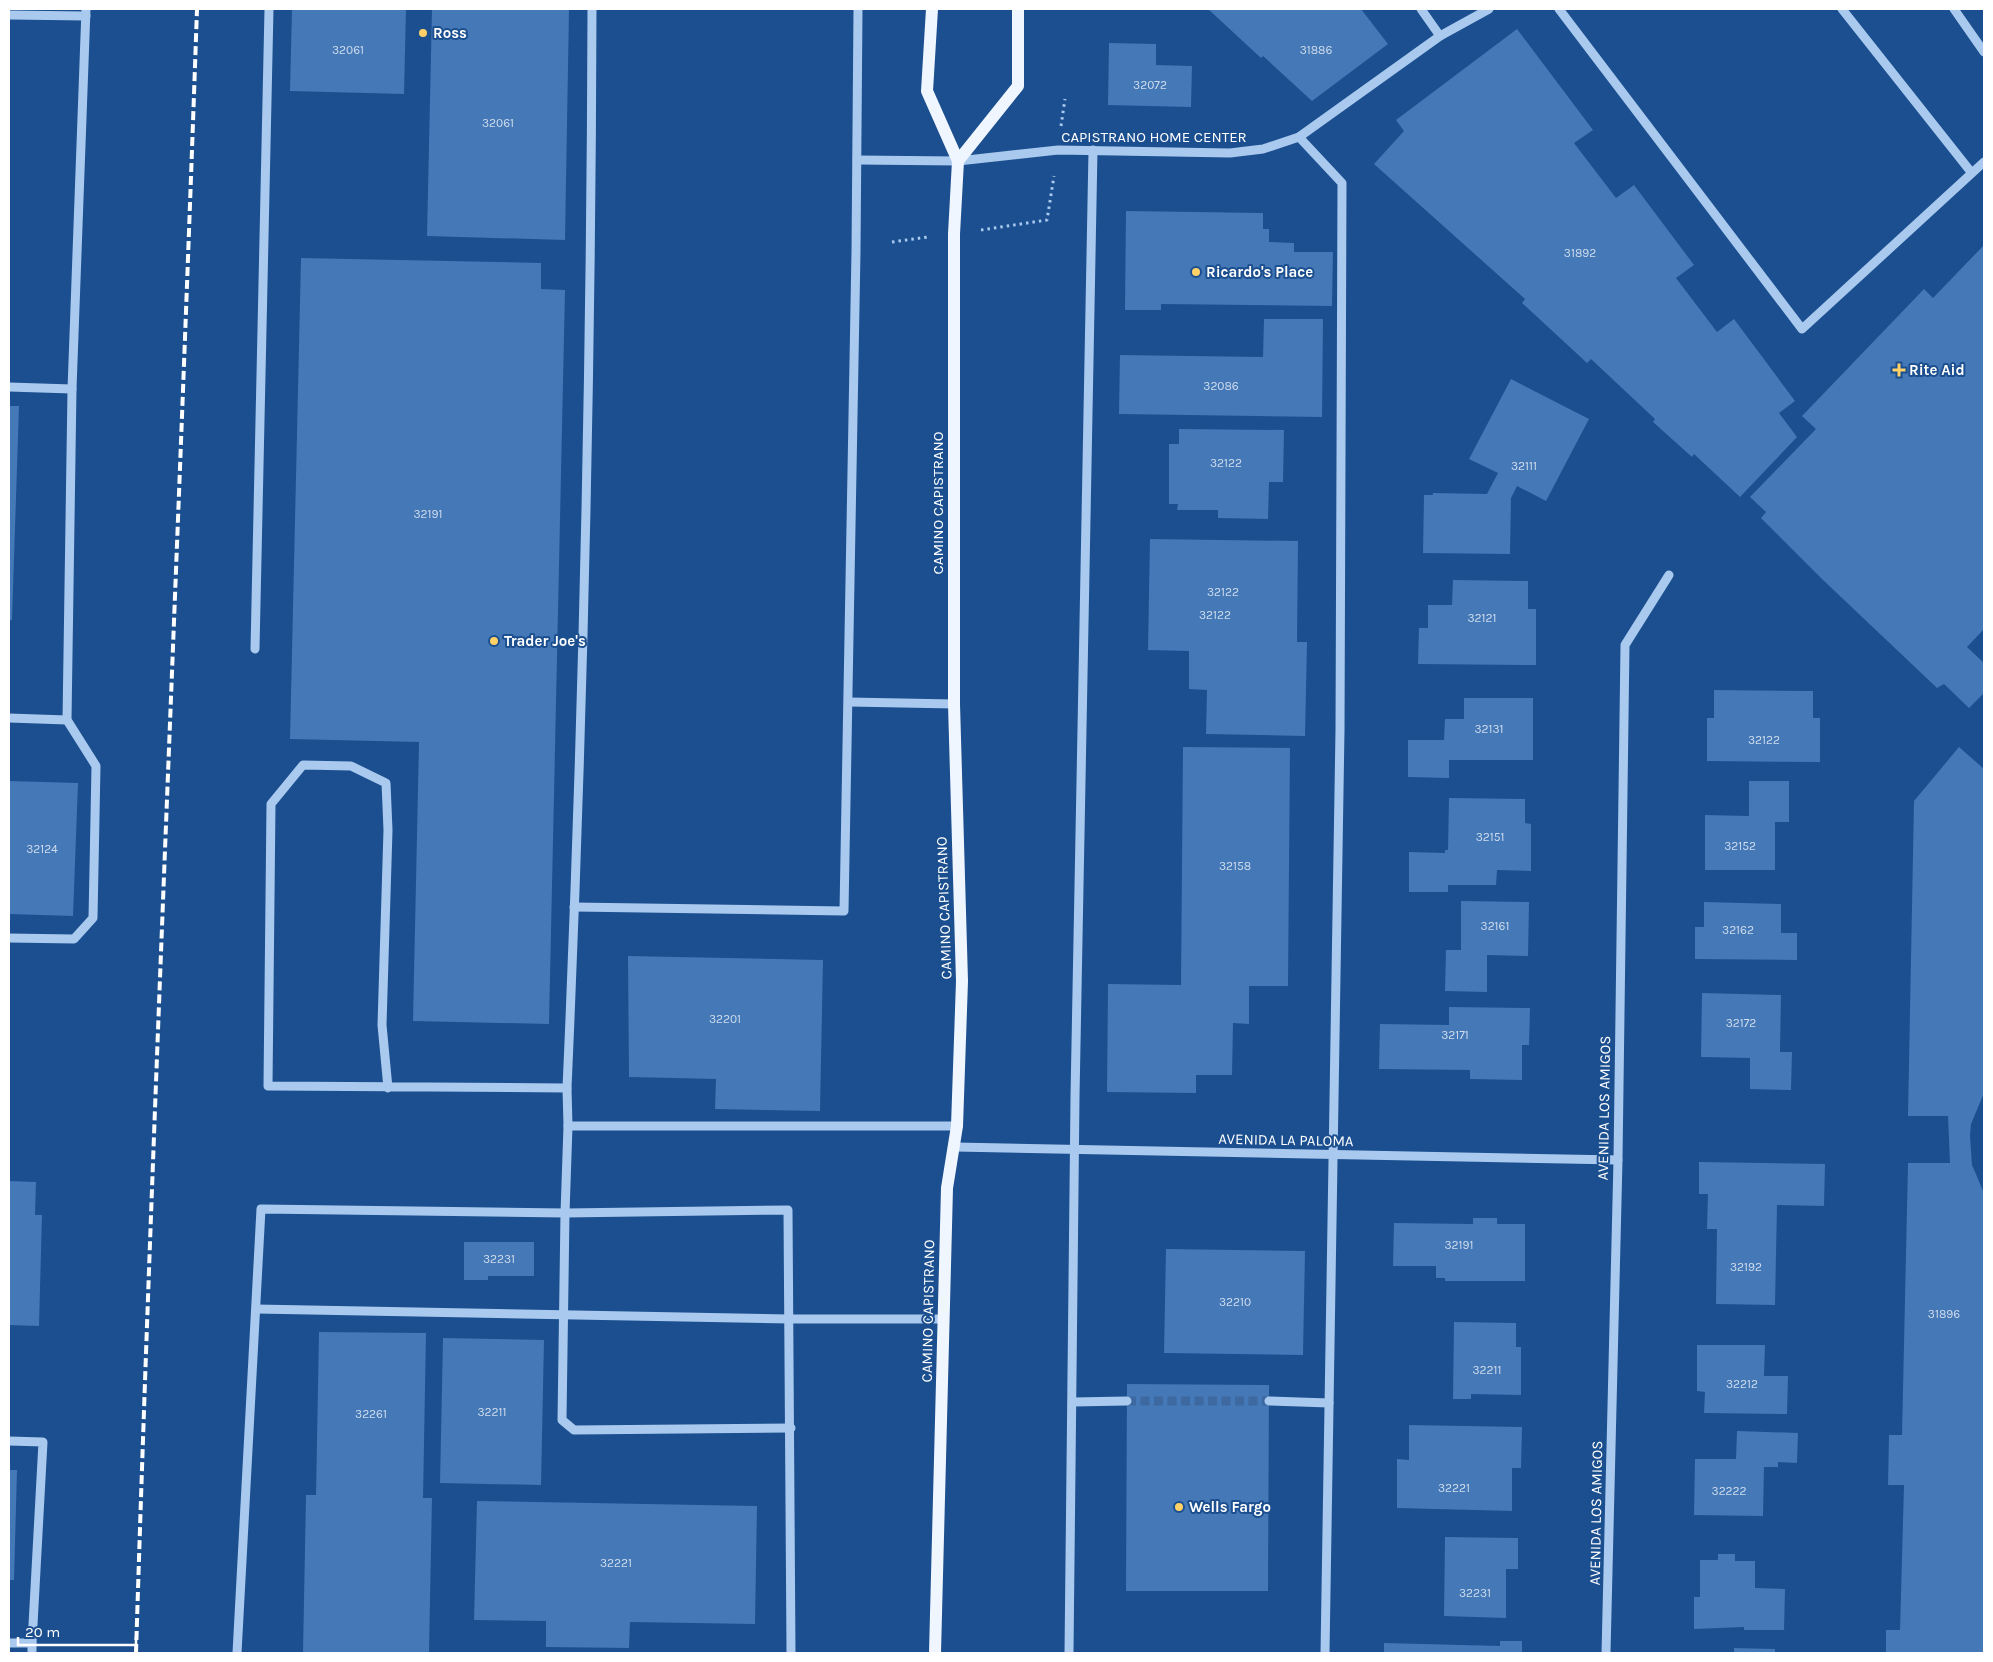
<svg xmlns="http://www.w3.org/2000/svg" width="1993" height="1662" font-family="Karla,sans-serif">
<rect width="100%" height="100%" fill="#1b4f8f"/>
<g fill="#4478b7">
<polygon points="292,9 406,9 404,94 290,91"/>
<polygon points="432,9 569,9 565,240 427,236"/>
<polygon points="1208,9 1361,9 1388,44 1312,101 1263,56 1261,58"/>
<polygon points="1517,29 1593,130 1574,143 1616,198 1634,185 1694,265 1676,278 1717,332 1734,319 1795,401 1779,413 1797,437 1740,497 1694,454 1692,457 1653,422 1655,419 1591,359 1587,363 1522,303 1525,299 1374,164 1404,131 1396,120"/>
<polygon points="1109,43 1156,44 1156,65 1192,66 1191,107 1108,105"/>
<polygon points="1126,211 1263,213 1263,229 1269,229 1269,242 1294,243 1294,252 1333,252 1332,306 1161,304 1161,310 1125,310"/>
<polygon points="1984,245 1984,629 1967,647 1984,663 1984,693 1969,708 1944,684 1937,688 1822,579 1761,518 1766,512 1750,497 1816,429 1802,416 1924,289 1933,298"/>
<polygon points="301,258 541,263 541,289 565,290 549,1024 413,1021 419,742 290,739"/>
<polygon points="1264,319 1323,319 1322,417 1119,414 1120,355 1263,357"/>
<polygon points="1511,379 1589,419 1546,501 1517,486 1511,498 1510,554 1423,553 1424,495 1433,495 1433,493 1487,494 1498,473 1469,459"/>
<polygon points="9,406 19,406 12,620 9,620"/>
<polygon points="1179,429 1284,430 1283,482 1269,482 1268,519 1218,518 1218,510 1177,510 1178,504 1169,504 1169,444 1179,444"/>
<polygon points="1150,539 1298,541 1297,642 1307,642 1305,736 1206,734 1207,690 1189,689 1189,651 1148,650"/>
<polygon points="1453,580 1528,581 1528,609 1536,609 1536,665 1418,664 1419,628 1428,628 1428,605 1452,605"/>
<polygon points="1714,690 1813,691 1813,718 1820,718 1820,762 1707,761 1707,718 1714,718"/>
<polygon points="1464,698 1533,698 1533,760 1449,760 1449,778 1408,777 1408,740 1444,740 1445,719 1464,719"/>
<polygon points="1183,747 1290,748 1288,986 1249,986 1249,1024 1233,1023 1232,1075 1196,1075 1196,1093 1107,1092 1108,984 1181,985"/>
<polygon points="1959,747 1984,769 1984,1093 1971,1124 1970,1136 1972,1165 1984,1193 1984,1653 1886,1653 1886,1630 1900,1630 1904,1485 1888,1485 1889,1435 1902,1435 1908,1163 1950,1163 1948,1116 1908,1116 1914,801"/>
<polygon points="9,781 78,783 73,916 9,914"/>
<polygon points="1749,781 1789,781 1789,822 1775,822 1775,870 1705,870 1705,815 1749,816"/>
<polygon points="1449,798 1525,799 1525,823 1531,824 1531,871 1497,870 1496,885 1448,885 1448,892 1409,892 1409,852 1445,853 1445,850 1448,850"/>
<polygon points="1461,901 1529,902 1528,956 1487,955 1487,992 1445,991 1446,950 1461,950"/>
<polygon points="1704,902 1781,904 1781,933 1797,933 1797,960 1695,959 1695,927 1704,927"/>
<polygon points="628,956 823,960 820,1111 715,1109 716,1079 629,1077"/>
<polygon points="1702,993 1781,995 1780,1052 1792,1052 1791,1090 1750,1089 1750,1058 1701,1057"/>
<polygon points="1449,1007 1530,1008 1529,1045 1522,1045 1522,1080 1470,1079 1470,1070 1379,1069 1380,1024 1449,1025"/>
<polygon points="1699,1162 1825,1164 1824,1206 1777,1205 1775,1305 1716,1304 1717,1229 1707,1229 1708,1194 1699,1194"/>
<polygon points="9,1181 36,1182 35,1215 42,1215 39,1326 9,1325"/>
<polygon points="1473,1218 1497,1218 1497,1224 1525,1224 1525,1281 1445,1281 1445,1278 1436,1278 1436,1266 1393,1266 1394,1223 1473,1224"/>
<polygon points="464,1242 534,1242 534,1276 488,1276 488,1280 464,1280"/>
<polygon points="1166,1249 1305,1251 1303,1355 1164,1353"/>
<polygon points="1454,1322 1516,1323 1516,1347 1521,1347 1521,1395 1471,1394 1471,1399 1453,1399"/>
<polygon points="319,1332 426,1333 423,1498 432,1498 429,1653 303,1653 306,1495 316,1495"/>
<polygon points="443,1338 544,1340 541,1485 440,1483"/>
<polygon points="1697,1345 1765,1345 1764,1376 1788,1376 1787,1414 1704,1413 1705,1392 1697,1391"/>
<polygon points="1127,1384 1269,1385 1268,1591 1126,1591"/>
<polygon points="1409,1425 1522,1427 1521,1468 1512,1468 1512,1511 1397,1508 1397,1459 1409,1460"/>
<polygon points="1737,1431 1798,1433 1797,1463 1778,1462 1778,1467 1764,1467 1763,1516 1694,1515 1695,1459 1736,1459"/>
<polygon points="9,1470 17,1470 14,1580 9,1580"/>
<polygon points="477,1501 757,1506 755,1624 630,1622 629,1648 546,1647 546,1621 474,1620"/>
<polygon points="1445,1537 1518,1538 1518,1569 1506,1569 1506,1618 1444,1616"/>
<polygon points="1718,1554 1735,1554 1735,1561 1755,1561 1755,1588 1785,1589 1784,1630 1744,1630 1744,1627 1694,1629 1694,1597 1700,1597 1700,1560 1718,1560"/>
<polygon points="1500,1641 1522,1641 1522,1653 1384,1653 1384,1643 1500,1646"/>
<polygon points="1734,1648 1775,1649 1775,1653 1734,1653"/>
</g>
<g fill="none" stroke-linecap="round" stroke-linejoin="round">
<polyline stroke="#3d69a0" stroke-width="9" stroke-dasharray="9 4.5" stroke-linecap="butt" points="1127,1401 1269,1401"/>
<g stroke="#a9c9ee" stroke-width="3" stroke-dasharray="2.5 4" stroke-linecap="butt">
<polyline points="1061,126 1065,99"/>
<polyline points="981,230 1047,220 1054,176"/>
<polyline points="892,242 928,237"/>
</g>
<g stroke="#a9c9ee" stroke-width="9">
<polyline points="1421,9 1440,36"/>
<polyline points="1559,9 1802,329 1984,162"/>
<polyline points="1842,9 1971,172"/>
<polyline points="1954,9 1984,52"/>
<polyline points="9,15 86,16"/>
<polyline points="1299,137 1342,183 1340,730 1325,1653"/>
<polyline points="857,160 958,161 1058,150 1230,153 1263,149 1299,137 1440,36 1489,9"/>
<polyline points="9,387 72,389"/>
<polyline points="255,649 269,9"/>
<polyline points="849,702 954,704"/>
<polyline points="9,718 67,720"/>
<polyline points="574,907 844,911 856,251 858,9"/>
<polyline points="9,938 74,939 93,918 96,766 67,720 72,389 86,9"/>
<path d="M388 1088 382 1025 388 830 386 783 351 766 303 765 271 804 268 1086 567 1088C583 729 591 369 592 9"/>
<polyline points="567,1088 568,1126 957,1126"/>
<polyline points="568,1126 565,1213 788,1210 791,1653"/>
<polyline points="955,1147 1618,1160"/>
<polyline points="256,1309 790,1319 944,1319"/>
<polyline points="1269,1401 1329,1403"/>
<polyline points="1073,1402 1127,1401"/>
<polyline points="9,1441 43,1442 32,1643"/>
<polyline points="9,1643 32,1643 32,1653"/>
<polyline points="237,1653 261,1209 565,1213 562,1420 574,1430 791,1428"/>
<polyline points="1069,1653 1075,1097 1093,150"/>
<polyline points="1606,1653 1618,1160 1625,645 1669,575"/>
</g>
<g stroke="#f0f6ff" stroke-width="12">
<polyline points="932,9 927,91 958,161 954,234 954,704 962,981 957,1126 947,1188 935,1653"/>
<polyline points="958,161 1018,86 1018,9"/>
</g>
<path stroke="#fff" stroke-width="4" stroke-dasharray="9 4" stroke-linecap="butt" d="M136 1653C153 1105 178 557 197 9"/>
</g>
<g fill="#ffd166" stroke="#1b4f8f" stroke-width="2">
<circle cx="423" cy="33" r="5"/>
<circle cx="1196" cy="272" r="5"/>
<path d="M1896.5 362.5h5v5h5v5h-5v5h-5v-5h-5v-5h5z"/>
<circle cx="494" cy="641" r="5"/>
<circle cx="1179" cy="1507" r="5"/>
</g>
<g text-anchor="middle" stroke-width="4" stroke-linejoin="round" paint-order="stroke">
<g font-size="12" fill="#d0dded">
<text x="348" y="54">32061</text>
<text x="1316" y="54">31886</text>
<text x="1150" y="89">32072</text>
<text x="498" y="127">32061</text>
<text x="1580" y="257">31892</text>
<text x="1221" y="390">32086</text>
<text x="1226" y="467">32122</text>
<text x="1524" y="470">32111</text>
<text x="428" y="518">32191</text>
<text x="1223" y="596">32122</text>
<text x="1215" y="619">32122</text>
<text x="1482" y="622">32121</text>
<text x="1489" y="733">32131</text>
<text x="1764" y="744">32122</text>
<text x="1490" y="841">32151</text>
<text x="1740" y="850">32152</text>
<text x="42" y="853">32124</text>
<text x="1235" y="870">32158</text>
<text x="1495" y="930">32161</text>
<text x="1738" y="934">32162</text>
<text x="725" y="1023">32201</text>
<text x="1741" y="1027">32172</text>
<text x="1455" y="1039">32171</text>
<text x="1459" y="1249">32191</text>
<text x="499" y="1263">32231</text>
<text x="1746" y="1271">32192</text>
<text x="1235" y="1306">32210</text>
<text x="1944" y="1318">31896</text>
<text x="1487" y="1374">32211</text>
<text x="1742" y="1388">32212</text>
<text x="492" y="1416">32211</text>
<text x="371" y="1418">32261</text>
<text x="1454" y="1492">32221</text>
<text x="1729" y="1495">32222</text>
<text x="616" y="1567">32221</text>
<text x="1475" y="1597">32231</text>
</g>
<g font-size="15" font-weight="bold" fill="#fff" stroke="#1b4f8f" text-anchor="start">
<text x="433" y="38">Ross</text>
<text x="1206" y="277">Ricardo's Place</text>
<text x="1909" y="375">Rite Aid</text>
<text x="504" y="646">Trader Joe's</text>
<text x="1189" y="1512">Wells Fargo</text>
</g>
<g font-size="15" fill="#fff" stroke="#1b4f8f">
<text x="1154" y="142">CAPISTRANO HOME CENTER</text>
<text transform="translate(938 503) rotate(-90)" y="5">CAMINO CAPISTRANO</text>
<text transform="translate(944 908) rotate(-92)" y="5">CAMINO CAPISTRANO</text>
<text transform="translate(1604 1108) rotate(-89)" y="5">AVENIDA LOS AMIGOS</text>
<text transform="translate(1286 1140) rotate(1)" y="5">AVENIDA LA PALOMA</text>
<text transform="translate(928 1311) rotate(-89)" y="5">CAMINO CAPISTRANO</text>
<text transform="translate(1596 1513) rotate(-89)" y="5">AVENIDA LOS AMIGOS</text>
</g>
</g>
<rect width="1993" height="1662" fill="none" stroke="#ffffff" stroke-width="20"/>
<path d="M18 1637v8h118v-8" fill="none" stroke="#ffffff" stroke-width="2.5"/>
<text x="25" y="1637" font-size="15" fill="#ffffff" stroke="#1b4f8f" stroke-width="4" paint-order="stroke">20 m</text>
</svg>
